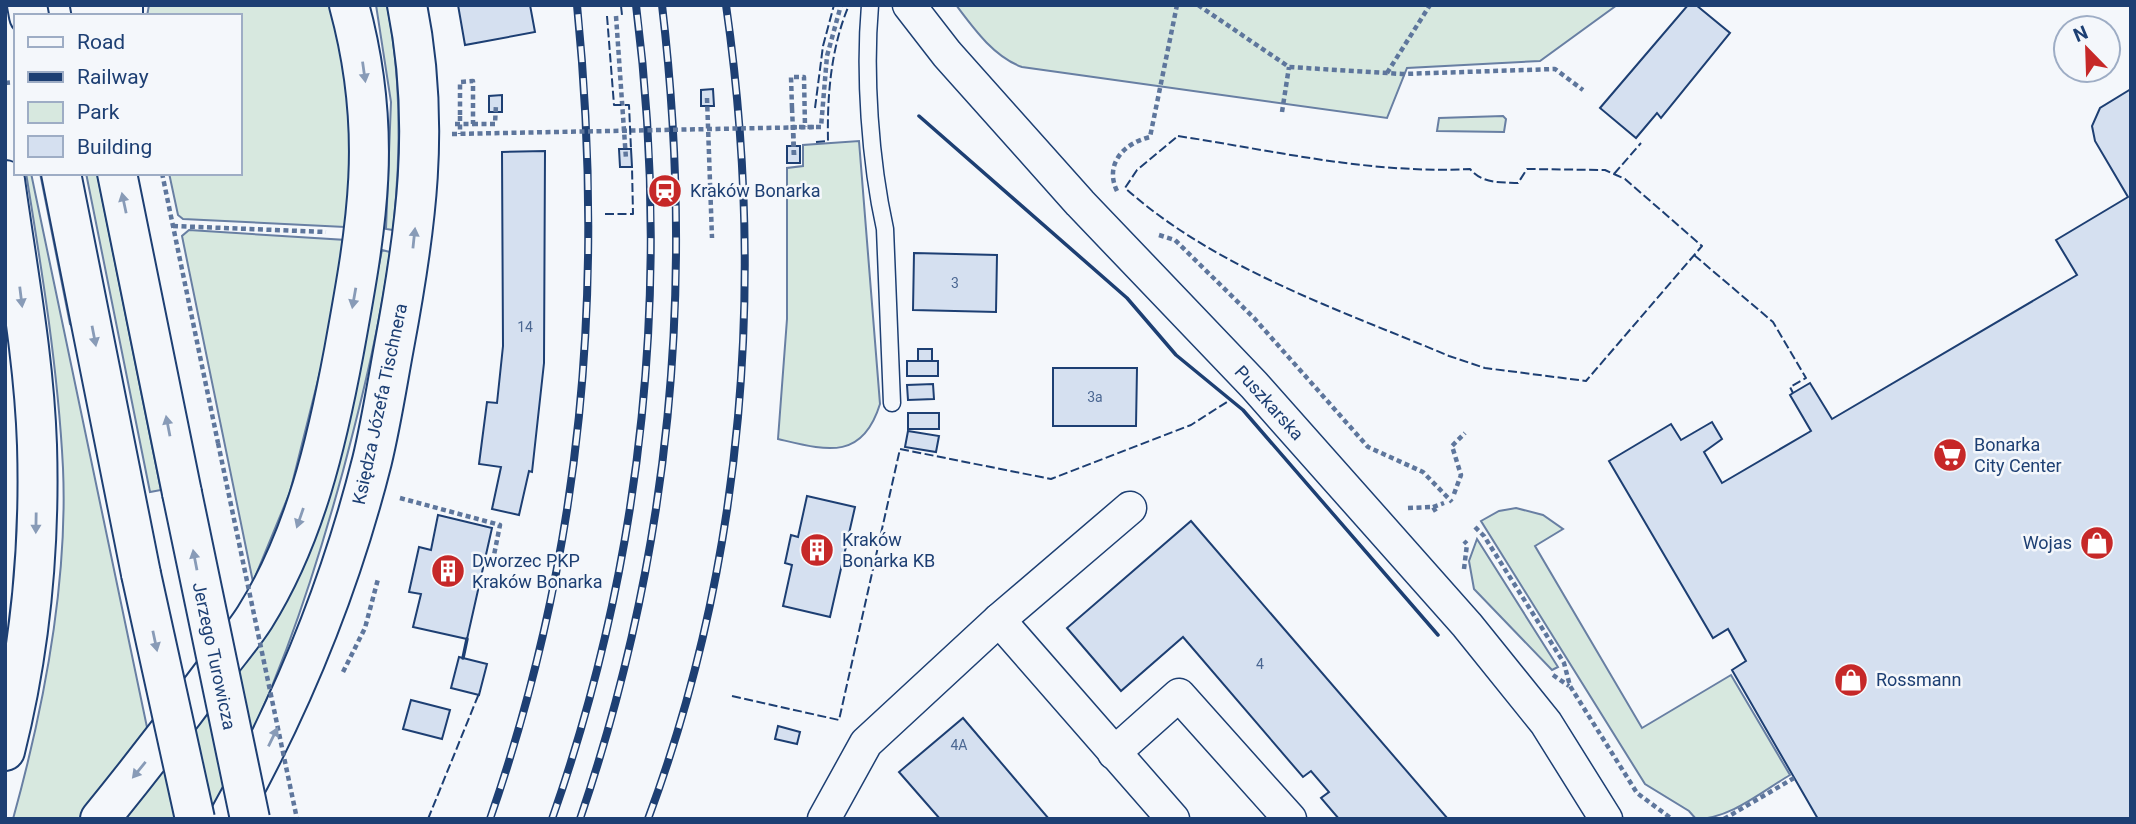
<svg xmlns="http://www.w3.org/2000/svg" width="2136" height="824" font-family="Roboto,sans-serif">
<rect width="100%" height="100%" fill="#f4f7fb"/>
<g fill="#d7e8df" stroke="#687fa3" stroke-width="2">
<polygon points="149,5 332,5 350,78 350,223 345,227 183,219 178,215 169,173 240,173 240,16 147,16"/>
<path d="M376 5H387C402 79 401 155 393 230L386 229 391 102Z"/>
<path d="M956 5H1617L1540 61 1407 68 1387 118 1022 67C994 57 974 29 956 5Z"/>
<polygon points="1503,116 1506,119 1504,132 1437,131 1439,118"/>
<path d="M859 141 880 404C862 462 825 450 778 439L787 319V168L803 166V145Z"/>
<path d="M26 173H31L148 732 80 819H13C44 707 68 584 63 468 58 369 42 271 26 173Z"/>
<polygon points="40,173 44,173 74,323 70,324"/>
<polygon points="86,173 97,173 161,490 150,492"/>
<polygon points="189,230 346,240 322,364 290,492 253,582 182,236"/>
<path d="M382 250 390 252C380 326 362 399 343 471 310 592 270 709 209 819H123L349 410Z"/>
<path d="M1516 508 1543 515 1563 529 1535 546 1642 728 1731 675 1790 775C1761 792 1730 819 1696 819L1689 811 1645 784 1481 521 1499 511Z"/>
<polygon points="1477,539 1558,667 1552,670 1474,589 1469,561"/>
</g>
<g fill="#d5e0f0" stroke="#1d3f73" stroke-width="2">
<polygon points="458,5 530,5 535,32 465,45"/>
<polygon points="1688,5 1696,5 1730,33 1661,118 1657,113 1636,138 1600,108"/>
<polygon points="713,89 714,106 701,106 701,90"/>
<polygon points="2131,89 2131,819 1818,819 1732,670 1746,661 1728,629 1713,638 1609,461 1671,424 1681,440 1712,422 1722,439 1704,452 1722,483 1811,431 1790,395 1793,393 1810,383 1832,419 2077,275 2056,240 2128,197 2095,141 2092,126 2100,108"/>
<polygon points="502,95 502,112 489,112 489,96"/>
<rect x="787" y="146" width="13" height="17"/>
<polygon points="619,149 631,149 632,167 620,167"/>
<polygon points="545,151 544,363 532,472 529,471 519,515 492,509 501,467 479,464 487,402 497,403 503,346 502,152"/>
<polygon points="914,253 997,255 996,312 913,310"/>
<rect x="918" y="349" width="14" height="12"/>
<rect x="907" y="361" width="31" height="15"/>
<polygon points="1053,368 1137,368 1136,426 1053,426"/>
<polygon points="933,384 934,399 908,400 907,385"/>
<rect x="908" y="413" width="31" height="16"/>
<polygon points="908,431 939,436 936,452 905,447"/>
<polygon points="807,496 855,507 830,617 783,606 792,565 785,563 791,535 798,537"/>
<polygon points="438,515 492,528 467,639 413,627 421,594 409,592 419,547 431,550"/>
<polygon points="1191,521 1448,819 1339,819 1321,798 1329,792 1311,771 1303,777 1183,637 1121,691 1067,628"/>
<polygon points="459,657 487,664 479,695 451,688"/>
<polygon points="411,700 450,710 442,739 403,729"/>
<polygon points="963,718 1049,819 940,819 899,772"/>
<polygon points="778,726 800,732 797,744 775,739"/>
</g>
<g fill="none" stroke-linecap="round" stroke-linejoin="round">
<g stroke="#1d3f73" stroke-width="19">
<path id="lane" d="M870 5C864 74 870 161 885 229L892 403"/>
</g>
<g stroke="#1d3f73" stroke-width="35">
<g id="street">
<polyline points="909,5 947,54 1080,203 1254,385 1467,625 1546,723 1606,819"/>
<polyline points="999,620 1173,819"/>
<polyline points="1114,753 1179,695 1290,819"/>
<polyline points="824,819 866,743 999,620 1130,508"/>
</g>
</g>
<g stroke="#1d3f73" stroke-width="42">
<g id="secondary">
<polyline points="27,5 29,16"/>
<polyline points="90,5 92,16"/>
<polyline points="123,16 123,5"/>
<polyline points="61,173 141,574"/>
<polyline points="117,173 182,493"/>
<path d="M5 180C17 268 34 356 37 445 40 547 30 652 5 751"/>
<path d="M100 819C139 771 177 722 214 672 227 654 243 636 255 617 305 537 327 442 344 351 367 225 384 133 349 5"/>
<path d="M228 819C292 705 340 588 372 461 381 424 387 385 394 347 416 230 431 124 407 5"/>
</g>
</g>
<g stroke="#5e769c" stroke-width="4.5" stroke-dasharray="5 3.5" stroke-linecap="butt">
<polyline points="1198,5 1289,67 1402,74 1555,69 1583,90"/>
<polyline points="616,16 626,159"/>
<polyline points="1387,73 1430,5"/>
<polyline points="5,83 16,82"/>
<polyline points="707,98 712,238"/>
<polyline points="792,108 791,77 804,77 805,127"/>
<polyline points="1282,112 1289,67"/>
<polyline points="455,124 473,124 473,81 460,82 460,116"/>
<polyline points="473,124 495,124 496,104"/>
<polyline points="794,155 793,127 821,127 827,56 841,5"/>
<polyline points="162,173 218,443"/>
<path d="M1117 191C1104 164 1124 143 1150 137L1177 5"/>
<polyline points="173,226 326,232"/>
<polyline points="1159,235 1175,240 1254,318 1368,447 1423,472 1452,502"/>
<polyline points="1454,494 1461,475 1452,446 1465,433"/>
<polyline points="400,498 500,525 492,565"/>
<polyline points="1433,507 1444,503"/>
<polyline points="1408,508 1433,507 1436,512"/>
<polyline points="1475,527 1484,536 1564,663 1570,686 1637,793 1672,819"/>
<polyline points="1464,569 1467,544 1464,541"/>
<polyline points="343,672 365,628 378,579"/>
<polyline points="1553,675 1569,686"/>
<polyline points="1724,819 1794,778"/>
</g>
<use href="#lane" stroke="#f4f7fb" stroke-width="16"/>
<use href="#street" stroke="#f4f7fb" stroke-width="32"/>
<use href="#secondary" stroke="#f4f7fb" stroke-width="38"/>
<g stroke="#1d3f73" stroke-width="8">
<g id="rail">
<path d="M490 819C583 551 605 286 577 5"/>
<path d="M552 819C644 557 671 281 636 5"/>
<path d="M580 819C671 552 695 284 662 5"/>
<path d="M648 819C745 559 765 278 726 5"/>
</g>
</g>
<use href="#rail" stroke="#f4f7fb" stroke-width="5" stroke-dasharray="16" stroke-linecap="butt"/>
<g stroke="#1d3f73" stroke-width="42" stroke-linecap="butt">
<g id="secondary-bridge">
<polyline points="182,493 250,819"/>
<polyline points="141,574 195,819"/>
</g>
</g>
<g stroke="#5e769c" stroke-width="4.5" stroke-dasharray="5 3.5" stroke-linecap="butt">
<polyline points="792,108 794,155"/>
<polyline points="460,116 460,134"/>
<polyline points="452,134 816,127"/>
<polyline points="218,443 297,819"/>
</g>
<use href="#secondary-bridge" stroke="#f4f7fb" stroke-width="38"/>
<g stroke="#1d3f73" stroke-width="2" stroke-dasharray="9 3.5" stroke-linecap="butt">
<polyline points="621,6 622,15"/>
<polyline points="607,16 614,105 629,105 631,149"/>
<polyline points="815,108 823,46 834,5"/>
<path d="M1178 136C1276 151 1370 174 1470 169 1483 184 1499 182 1518 183L1527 169 1605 170 1625 179 1702 246 1586 381 1485 368 1449 356C1338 309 1216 269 1125 188L1137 170Z"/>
<path d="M816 142 828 141C827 96 831 47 849 5"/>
<polyline points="1614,174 1641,143"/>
<polyline points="605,214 633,214 632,167"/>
<polyline points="1694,255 1773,322 1806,378 1790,387 1793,393"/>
<polyline points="732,696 839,720 900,449 1051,479 1191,425 1230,400"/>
<polyline points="428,819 480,691"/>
</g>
<g stroke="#1d3f73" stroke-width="3.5">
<polyline points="919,116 1127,298 1176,355 1243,410 1438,635"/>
<polyline points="463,658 467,639"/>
</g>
</g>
<defs><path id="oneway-solid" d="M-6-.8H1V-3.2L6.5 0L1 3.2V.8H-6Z" transform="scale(1.75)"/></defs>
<g fill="#889bb7">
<use href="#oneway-solid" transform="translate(364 72) rotate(82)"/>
<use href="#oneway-solid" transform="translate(124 203) rotate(-102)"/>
<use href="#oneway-solid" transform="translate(414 238) rotate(-84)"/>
<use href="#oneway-solid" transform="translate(21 297) rotate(83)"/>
<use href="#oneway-solid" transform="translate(354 298) rotate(100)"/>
<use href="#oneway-solid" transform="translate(94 336) rotate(79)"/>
<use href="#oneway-solid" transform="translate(168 426) rotate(-101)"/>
<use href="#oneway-solid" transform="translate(300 518) rotate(109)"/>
<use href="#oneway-solid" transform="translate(36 523) rotate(91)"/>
<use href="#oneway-solid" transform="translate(195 560) rotate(-101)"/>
<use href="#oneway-solid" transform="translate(155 641) rotate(78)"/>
<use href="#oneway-solid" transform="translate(273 737) rotate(-64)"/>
<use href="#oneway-solid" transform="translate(139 770) rotate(129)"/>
</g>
<defs>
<g id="station-disc" transform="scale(1.75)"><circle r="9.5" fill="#c62828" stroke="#f4f7fb"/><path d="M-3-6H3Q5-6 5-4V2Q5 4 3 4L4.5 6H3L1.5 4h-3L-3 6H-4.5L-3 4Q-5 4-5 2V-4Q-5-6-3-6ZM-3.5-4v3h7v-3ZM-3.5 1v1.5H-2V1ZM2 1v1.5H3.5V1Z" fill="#fff"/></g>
<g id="supermarket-disc" transform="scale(1.75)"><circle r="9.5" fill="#c62828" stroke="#f4f7fb"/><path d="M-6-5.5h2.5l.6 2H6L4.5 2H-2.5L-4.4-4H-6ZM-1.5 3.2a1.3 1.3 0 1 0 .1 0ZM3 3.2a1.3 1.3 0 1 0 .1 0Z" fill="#fff"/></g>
<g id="shop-disc" transform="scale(1.75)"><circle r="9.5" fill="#c62828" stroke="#f4f7fb"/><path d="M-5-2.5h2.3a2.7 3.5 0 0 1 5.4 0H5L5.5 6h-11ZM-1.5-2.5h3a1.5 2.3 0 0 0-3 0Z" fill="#fff"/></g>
<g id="building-disc" transform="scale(1.75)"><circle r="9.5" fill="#c62828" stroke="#f4f7fb"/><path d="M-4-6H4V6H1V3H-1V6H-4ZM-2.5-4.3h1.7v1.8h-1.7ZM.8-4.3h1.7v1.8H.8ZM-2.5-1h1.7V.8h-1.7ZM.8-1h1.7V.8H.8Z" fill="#fff"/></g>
</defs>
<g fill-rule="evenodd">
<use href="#station-disc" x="665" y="191"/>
<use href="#supermarket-disc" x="1950" y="455"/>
<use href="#shop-disc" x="2097" y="543"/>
<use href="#building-disc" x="817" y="550"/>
<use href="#building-disc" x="448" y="571"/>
<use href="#shop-disc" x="1851" y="680"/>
</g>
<g text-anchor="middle" stroke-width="5" stroke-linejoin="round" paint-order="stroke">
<g font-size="14" fill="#4b6792">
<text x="955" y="288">3</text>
<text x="525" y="332">14</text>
<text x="1095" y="402">3a</text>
<text x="1260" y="669">4</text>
<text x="959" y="750">4A</text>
</g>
<g font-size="18" fill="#1d3f73" stroke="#f4f7fb" text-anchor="start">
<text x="690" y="197">Kraków Bonarka</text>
<text x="1974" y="451">Bonarka<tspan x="1974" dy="21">City Center</tspan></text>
<text x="842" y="546">Kraków<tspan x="842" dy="21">Bonarka KB</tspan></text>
<text x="2072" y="549" text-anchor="end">Wojas</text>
<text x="472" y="567">Dworzec PKP<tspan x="472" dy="21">Kraków Bonarka</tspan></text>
<text x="1876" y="686">Rossmann</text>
</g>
<g font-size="18" fill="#1d3f73" stroke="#f4f7fb">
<text transform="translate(1269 403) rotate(48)" y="6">Puszkarska</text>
<text transform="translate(380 404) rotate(-78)" y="6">Księdza Józefa Tischnera</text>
<text transform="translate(214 656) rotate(78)" y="6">Jerzego Turowicza</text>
</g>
</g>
<rect width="2136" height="824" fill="none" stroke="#1d3f73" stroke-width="14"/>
<rect x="14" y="14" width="228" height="161" fill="#f4f7fb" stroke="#9eadc5" stroke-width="2"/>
<rect x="28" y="37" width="35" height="10" fill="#f4f7fb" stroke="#9eadc5" stroke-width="2"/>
<text x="77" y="49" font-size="21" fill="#1d3f73">Road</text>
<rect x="28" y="72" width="35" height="10" fill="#1d3f73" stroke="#9eadc5" stroke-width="2"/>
<text x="77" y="84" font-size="21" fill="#1d3f73">Railway</text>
<rect x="28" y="102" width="35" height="21" fill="#d7e8df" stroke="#9eadc5" stroke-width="2"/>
<text x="77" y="119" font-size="21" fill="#1d3f73">Park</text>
<rect x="28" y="136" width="35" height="21" fill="#d5e0f0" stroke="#9eadc5" stroke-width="2"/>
<text x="77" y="154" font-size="21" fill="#1d3f73">Building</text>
<g transform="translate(2087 49) rotate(337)"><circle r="33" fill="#f4f7fb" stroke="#9eadc5" stroke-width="2"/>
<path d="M0-5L12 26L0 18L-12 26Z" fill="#c62828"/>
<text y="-10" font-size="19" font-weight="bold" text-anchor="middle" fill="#1d3f73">N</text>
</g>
</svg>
